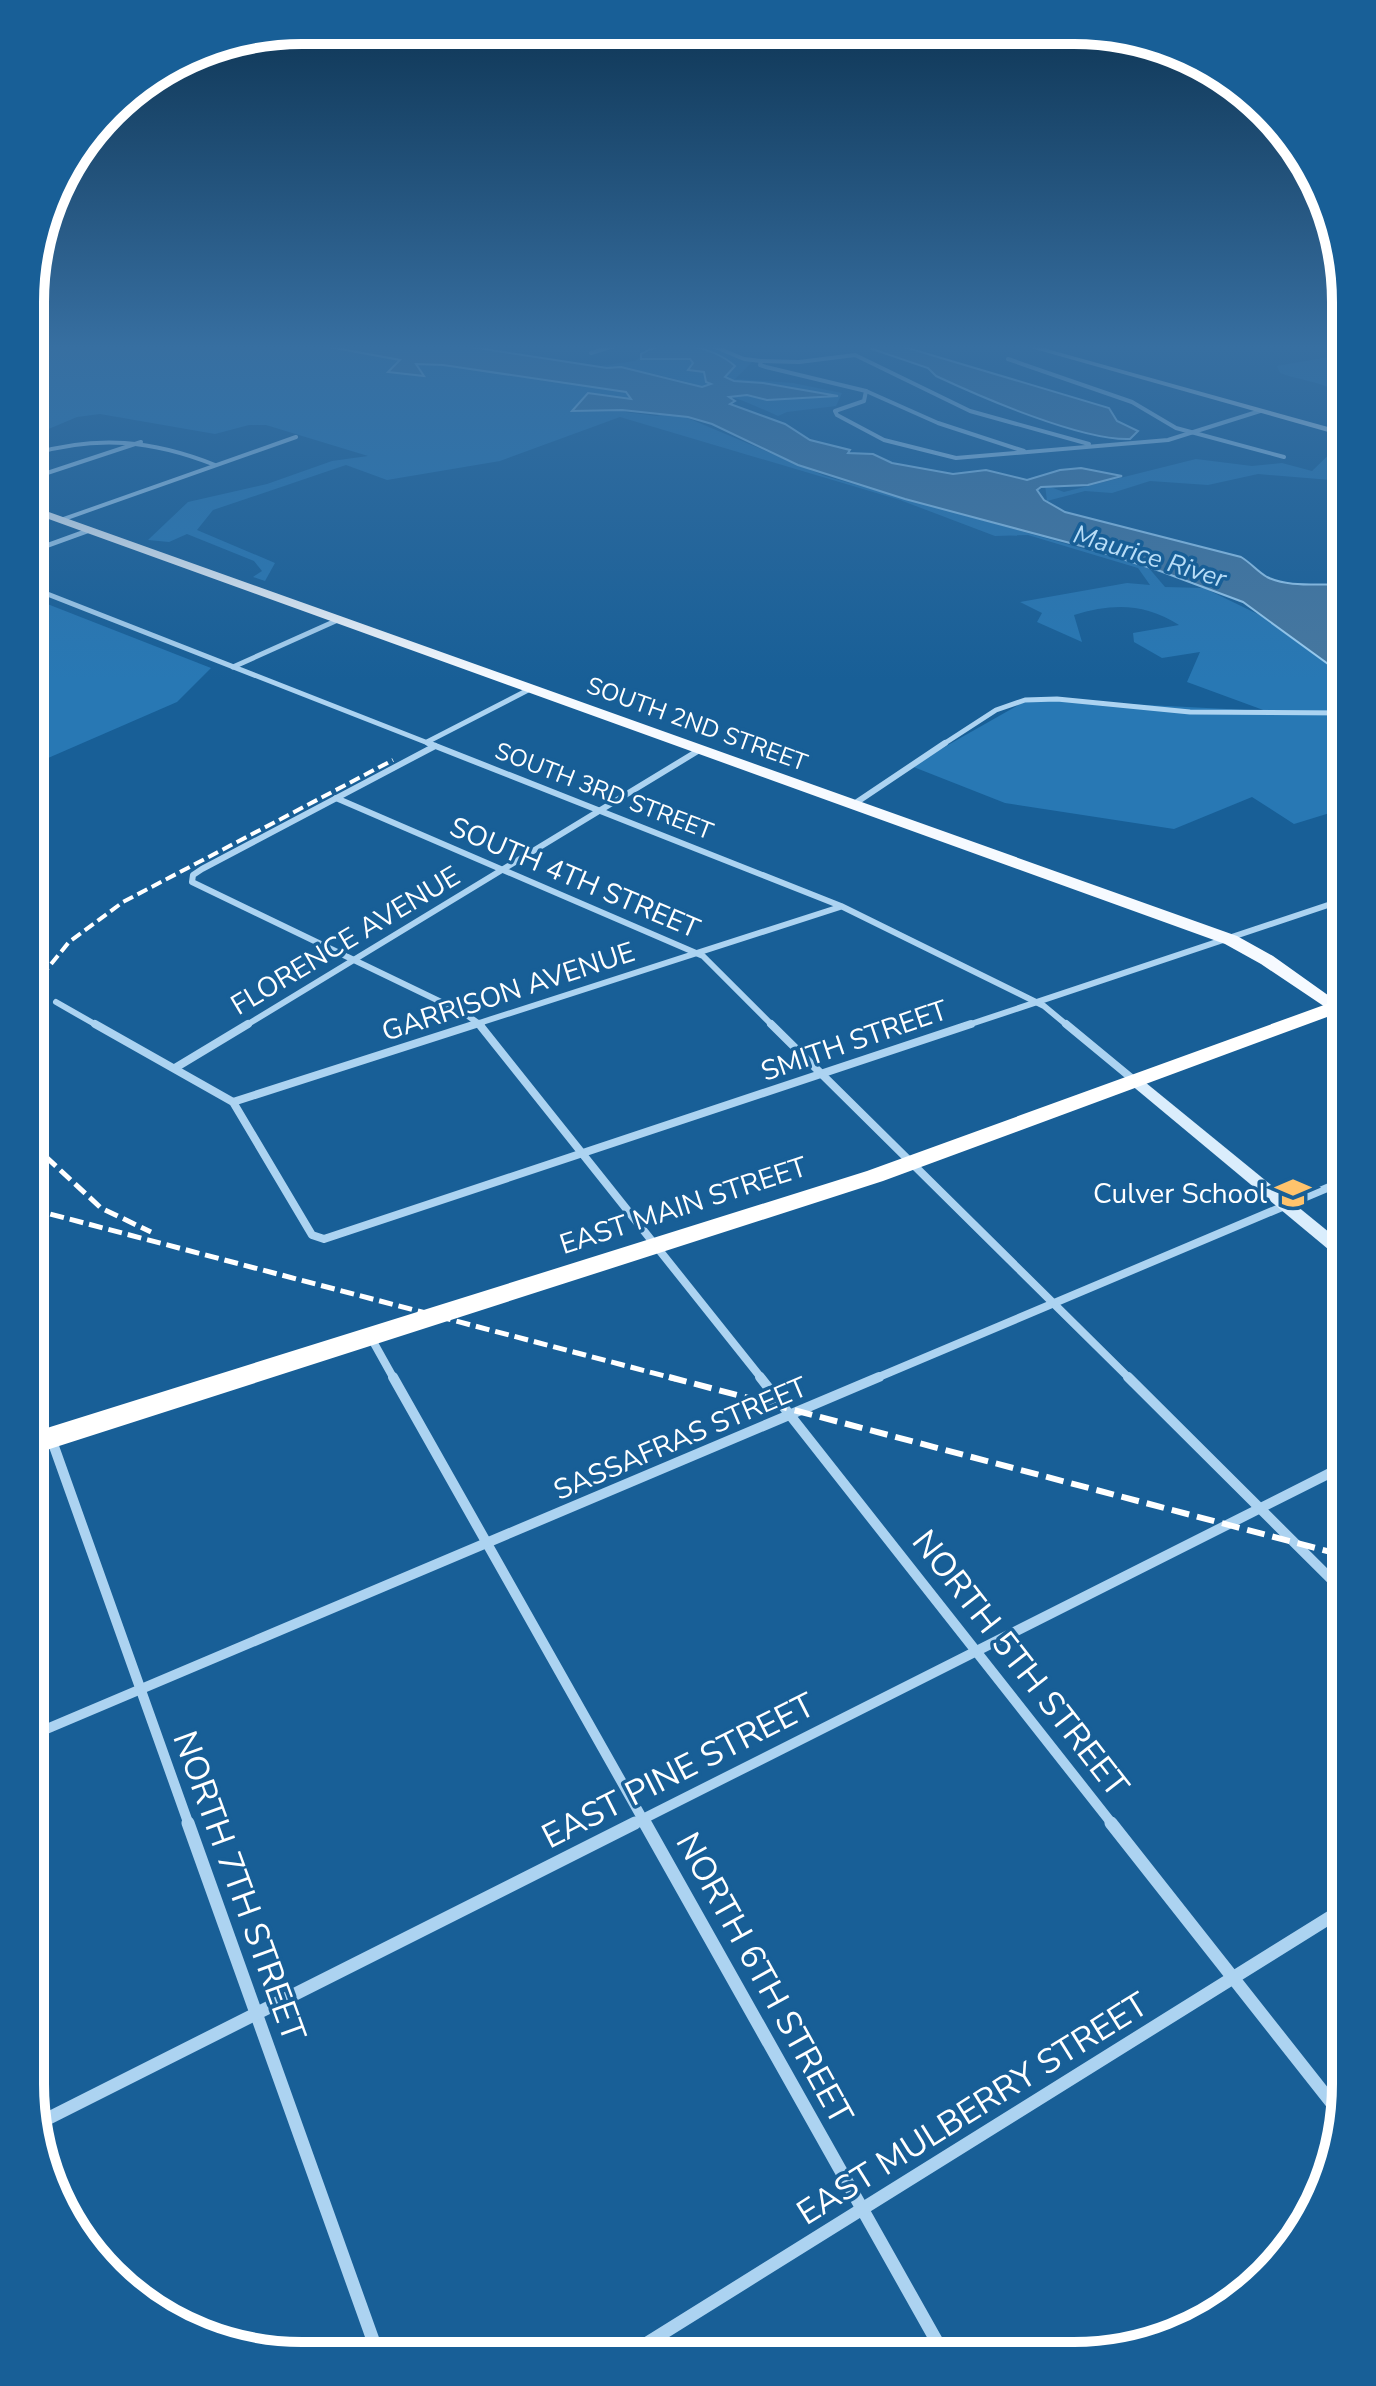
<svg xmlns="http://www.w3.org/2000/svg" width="1376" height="2386" font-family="'Nunito Sans',sans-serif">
<rect width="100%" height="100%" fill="#185f97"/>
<g fill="#2878b4">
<path d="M32 346H324L401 360 389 372 423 376 415 364 443 365 635 394 640 399 625 412 657 416 671 411 825 476 1148 567 1165 587 1204 588 1309 639 1346 674V808L1294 824 1252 797 1174 829 1005 803 911 766 1029 699 1266 711 1187 682 1200 652 1162 658 1134 642 1133 633 1179 625C1144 603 1113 603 1074 615L1082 642 1037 622 1042 613 1020 602 1127 583 1150 585 1138 568 1028 535 995 536 900 500 620 417 500 461 387 480 346 465 213 510 197 530 275 563 265 581 253 577 262 571 254 561 187 534 169 542 148 540 188 502 267 484 332 461 368 456 266 425H249L215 434 100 414 77 417 32 436V428L40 417 32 414Z"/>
<path d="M655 346H714L753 361 735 379 793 383 842 393 836 406 787 412 778 416C720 389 663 372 600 366L635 361Z"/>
<path d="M1346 354V398C1326 381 1304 382 1280 373L1277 366Z"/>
<polygon points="1343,441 1346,477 1331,480 1258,474 1208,485 1150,481 1112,493 1085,491 1047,501 1045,485 1064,492 1196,459 1252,466 1282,463 1312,471"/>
<polygon points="32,598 211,668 177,702 32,765"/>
</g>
<g fill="#46779f" stroke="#9fd0f3" stroke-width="2">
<path d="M324 346H465L607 368 621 367 702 387 711 384 706 382 704 372 688 370 693 363 690 359H641V354C667 337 712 346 735 366L725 377 734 381 763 383 838 396 767 400 747 395 729 397 735 401 730 404 785 424 810 440 850 450 848 453 873 454 892 463 953 474 986 470 1027 480 1060 470 1081 468 1122 476 1088 485 1041 487 1037 490 1044 500 1065 512 1241 557C1251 563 1258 572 1267 577 1288 588 1322 583 1346 585V677L1243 602 1160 571 1085 547 905 499 798 465 712 424 688 417 622 410 572 411 588 393 631 399 626 392 443 365 416 364 424 376 388 372 400 360Z"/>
<path d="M877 346H901L1109 408 1117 421 1138 431 1130 439C1082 441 981 397 936 376L928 368 872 349Z"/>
</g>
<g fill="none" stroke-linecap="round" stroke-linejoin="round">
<g stroke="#acd3f1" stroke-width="4">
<polyline points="713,346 744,359 761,361 799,362 855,355 970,411 1089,444"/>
<polyline points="591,353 614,346"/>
<polyline points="1008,359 1132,402 1176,428 1284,457"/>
<polyline points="761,361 760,365 766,367 866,391 864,401 835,411 837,415 884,440 956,458 1168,440 1260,411"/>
<polyline points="866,391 938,423 1024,451"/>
<path d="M32 454C98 435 152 440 215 465"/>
<polyline points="32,478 141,442"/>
<polyline points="61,520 296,437"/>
</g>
<g stroke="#acd3f1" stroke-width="5">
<polyline points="32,551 90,530"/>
<polyline points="32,588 433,745"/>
<polyline points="233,667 340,619"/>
<polyline points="427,742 532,688"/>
<polyline points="942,745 996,710 1025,700 1057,699 1190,712 1346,713"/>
</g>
<g stroke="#acd3f1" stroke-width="6">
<polyline points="428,743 841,906 1044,1006 1068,1026"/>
<polyline points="435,746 202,869 193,875 192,882 464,1013 482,1026"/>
<polyline points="336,798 703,956 773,1026"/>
<polyline points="854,804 945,743"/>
<polyline points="56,1002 98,1026"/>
<polyline points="245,1026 701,749"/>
<polyline points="470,1026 840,907"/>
<polyline points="965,1026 1346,899"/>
</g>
<g stroke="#acd3f1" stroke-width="8">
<polyline points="95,1024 233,1102 312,1235 324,1239 971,1024"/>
<polyline points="479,1024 762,1379"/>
<polyline points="771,1024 1130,1379"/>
<polyline points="1066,1024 1135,1081"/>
<polyline points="175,1068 248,1024"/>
<polyline points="233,1102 476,1024"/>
<polyline points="370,1336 394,1379"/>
<polyline points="874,1379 1346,1180"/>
</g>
<g stroke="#acd3f1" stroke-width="10">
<polyline points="393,1377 646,1825"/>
<polyline points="760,1377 1113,1825"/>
<polyline points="1128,1377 1346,1594"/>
<polyline points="51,1438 189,1825"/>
<polyline points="30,1736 879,1377"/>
<polyline points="631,1825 1346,1465"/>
</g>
<g stroke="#acd3f1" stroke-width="13">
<polyline points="188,1823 378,2354"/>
<polyline points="645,1823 945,2356"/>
<polyline points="1111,1823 1342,2116"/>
<polyline points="37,2124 635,1823"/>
<polyline points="628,2355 1345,1908"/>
</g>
<g fill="#daedfc" fill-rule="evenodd">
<polygon points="1024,346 1036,346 1346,432 1346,437"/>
<polygon points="1135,1076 1140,1078 1346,1246 1346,1261 1340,1259 1130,1084 1128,1081"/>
</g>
<polygon fill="#f6faff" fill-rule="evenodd" points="32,506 1237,936 1273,956 1346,1008 1346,1021 1261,964 1225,944 32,513"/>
<polygon fill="#fff" fill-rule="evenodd" points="1346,997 1346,1010 883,1181 31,1455 31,1433 867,1171"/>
<polyline stroke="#fff" stroke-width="4" stroke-dasharray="11 5" stroke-linecap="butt" points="31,989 69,942 123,902 393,760"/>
<g stroke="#fff" stroke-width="5" stroke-dasharray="14 6" stroke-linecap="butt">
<polyline points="31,1143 101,1208 151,1232"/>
<polyline points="31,1209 676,1379"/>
</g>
<polyline stroke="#fff" stroke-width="6" stroke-dasharray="18 8" stroke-linecap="butt" points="669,1377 1346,1556"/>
</g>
<linearGradient id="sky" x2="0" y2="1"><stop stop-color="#0d3453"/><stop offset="0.51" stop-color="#376fa1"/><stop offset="1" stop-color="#376fa1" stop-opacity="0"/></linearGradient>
<rect width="1376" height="680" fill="url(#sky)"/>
<defs>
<g id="school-bare" transform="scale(2.76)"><path d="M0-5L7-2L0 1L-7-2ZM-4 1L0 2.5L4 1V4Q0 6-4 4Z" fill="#ffc36c" stroke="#185f97" stroke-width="2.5" paint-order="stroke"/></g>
</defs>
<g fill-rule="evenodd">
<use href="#school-bare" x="1293" y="1193"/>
</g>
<g text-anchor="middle" stroke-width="7" stroke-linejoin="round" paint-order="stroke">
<g font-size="24" fill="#fff" stroke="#185f97">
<text transform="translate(697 724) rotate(20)" y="8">SOUTH 2ND STREET</text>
<text transform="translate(604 791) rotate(21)" y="8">SOUTH 3RD STREET</text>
</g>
<g font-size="26" font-style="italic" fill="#b8ddf7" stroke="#185f97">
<text transform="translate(1150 556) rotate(17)" y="9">Maurice River</text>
</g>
<g font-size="28" fill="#fff" stroke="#185f97">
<text transform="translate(575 877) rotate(23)" y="10">SOUTH 4TH STREET</text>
<text transform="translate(345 940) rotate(-31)" y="10">FLORENCE AVENUE</text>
<text transform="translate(508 991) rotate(-18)" y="10">GARRISON AVENUE</text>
<text transform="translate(854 1040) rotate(-19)" y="10">SMITH STREET</text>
<text transform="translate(683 1205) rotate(-18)" y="10">EAST MAIN STREET</text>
<text transform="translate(680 1438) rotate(-23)" y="10">SASSAFRAS STREET</text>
</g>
<g font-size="28" fill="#fff" stroke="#185f97" text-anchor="end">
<text x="1267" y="1203">Culver School</text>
</g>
<g font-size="34" fill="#fff" stroke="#185f97">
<text transform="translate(1021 1663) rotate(52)" y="12">NORTH 5TH STREET</text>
<text transform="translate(678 1770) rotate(-27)" y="12">EAST PINE STREET</text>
<text transform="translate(240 1886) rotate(70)" y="12">NORTH 7TH STREET</text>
<text transform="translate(765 1978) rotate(61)" y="12">NORTH 6TH STREET</text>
<text transform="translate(972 2108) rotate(-32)" y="12">EAST MULBERRY STREET</text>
</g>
</g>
<path d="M0 0H1376V2386H0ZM302 44H1074A258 258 0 0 1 1332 302V2084A258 258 0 0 1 1074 2342H302A258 258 0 0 1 44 2084V302A258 258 0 0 1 302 44Z" fill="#185f97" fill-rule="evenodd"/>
<path fill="none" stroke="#fff" stroke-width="10" d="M302 44H1074A258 258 0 0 1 1332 302V2084A258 258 0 0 1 1074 2342H302A258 258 0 0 1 44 2084V302A258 258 0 0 1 302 44Z"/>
</svg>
